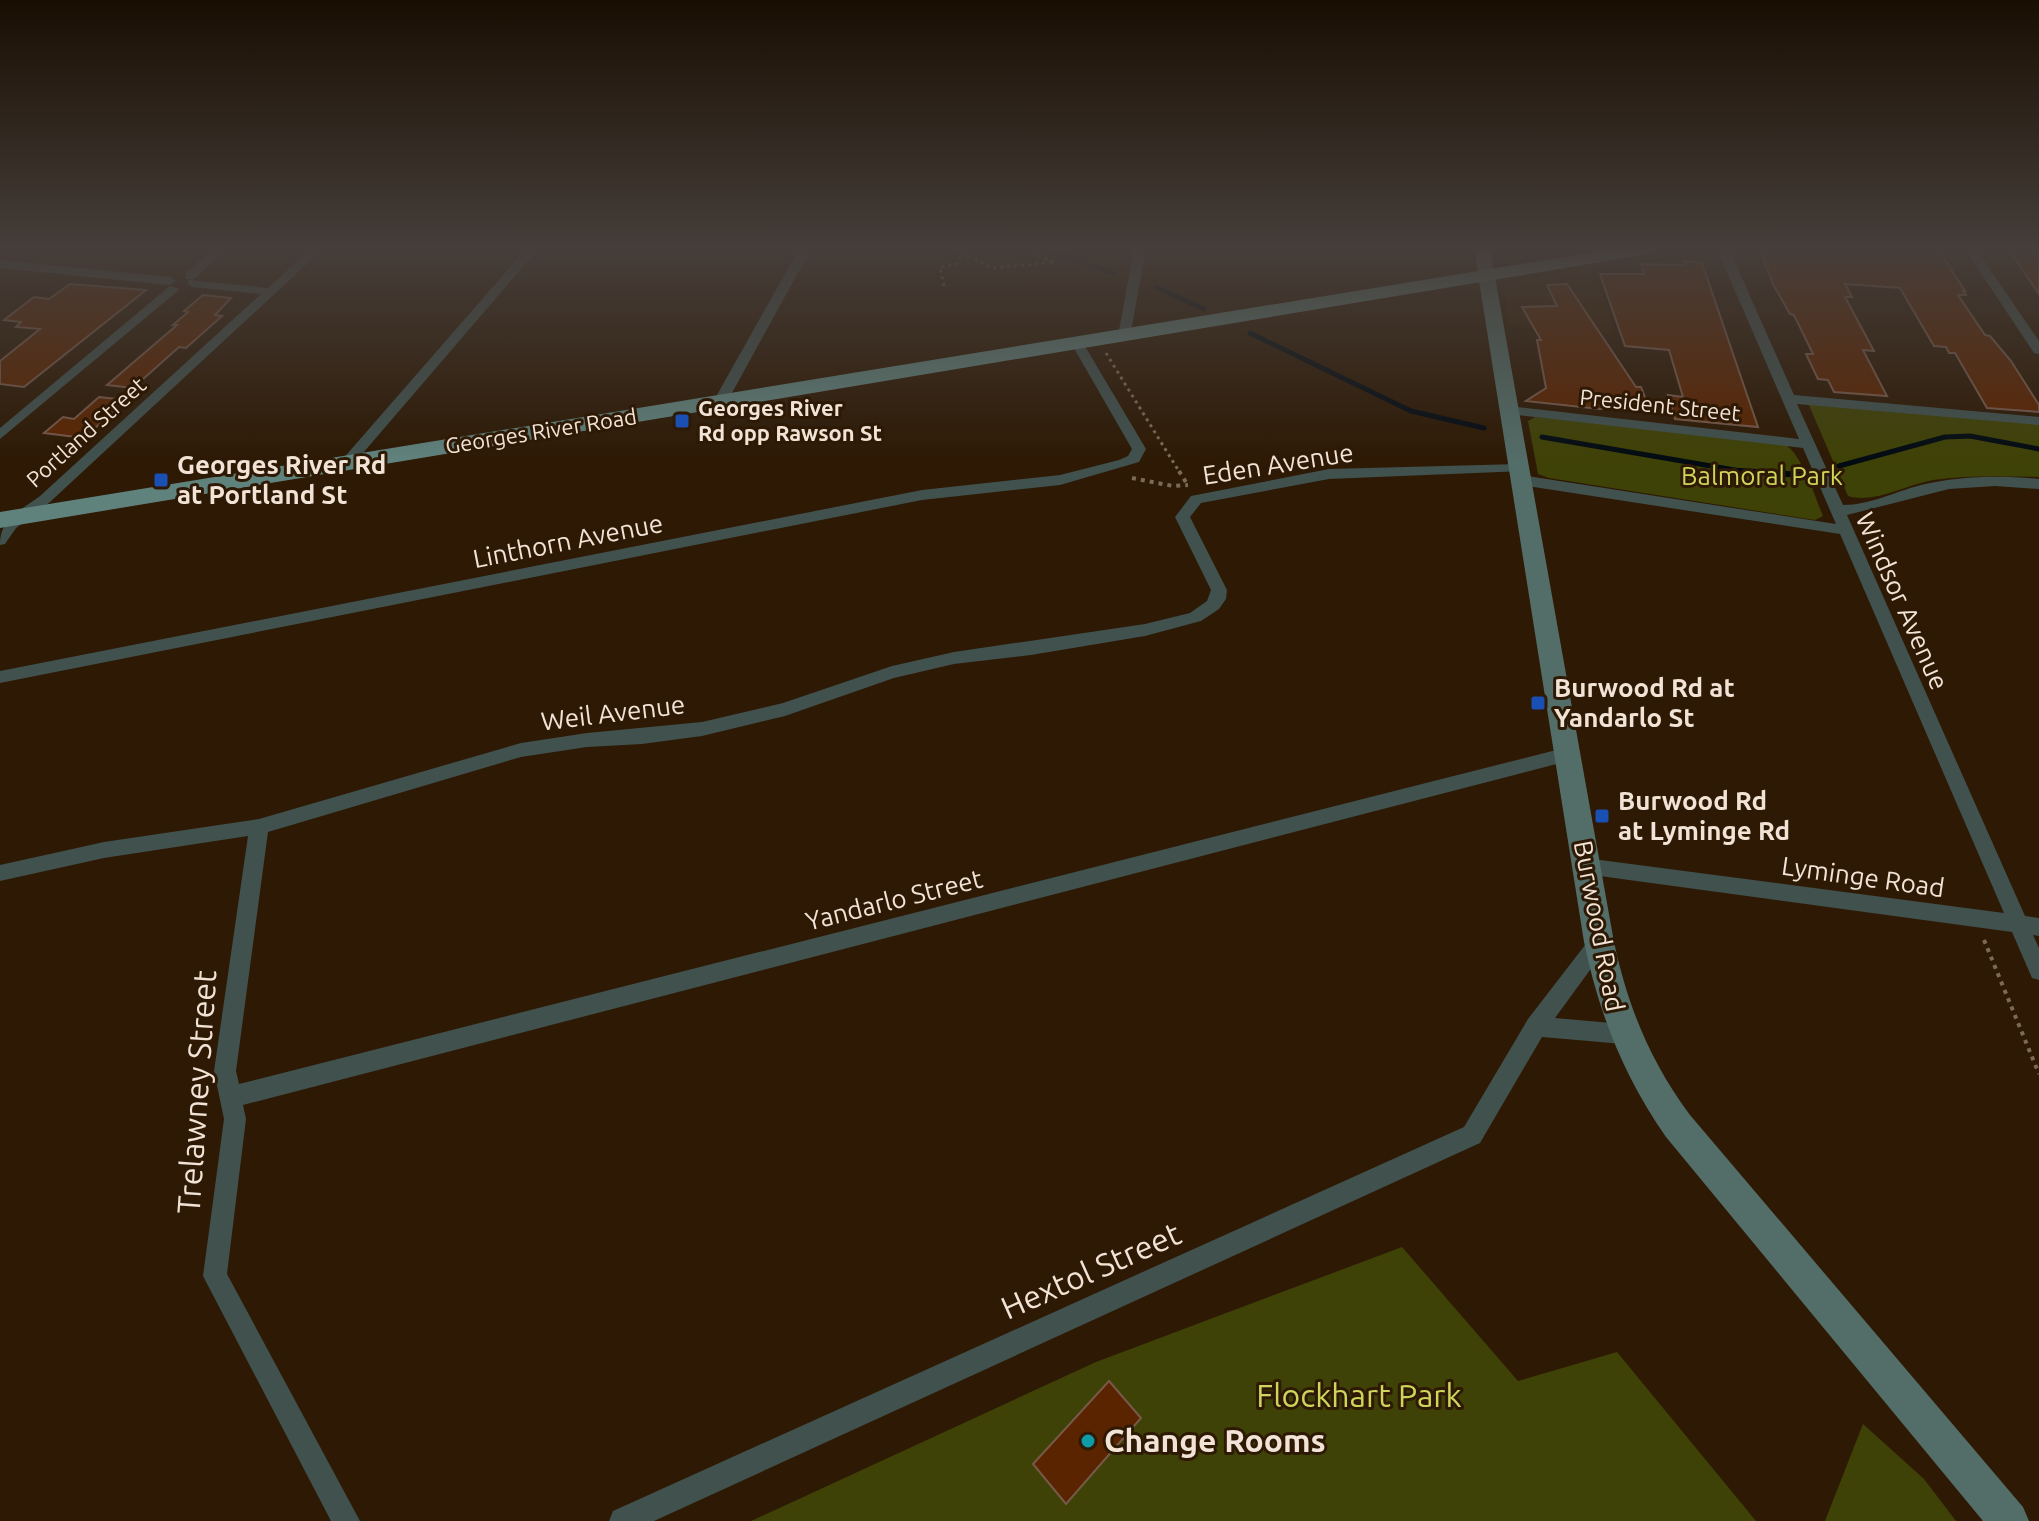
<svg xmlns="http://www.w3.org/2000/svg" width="2039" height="1521" font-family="Ubuntu,sans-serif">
<rect width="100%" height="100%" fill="#2d1904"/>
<polygon fill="#361d01" points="1588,267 1606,304 1614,335 1509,325 1503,283"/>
<g fill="#3f4206">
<path d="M1808 403 2039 424V477C2003 476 1968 475 1933 480 1905 485 1875 504 1848 496Z"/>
<path d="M1535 417 1784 444C1802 453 1815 497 1823 516L1815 520 1549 478 1538 474 1528 421Z"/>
<polygon points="1402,1247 1518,1381 1617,1352 1756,1521 751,1521 1096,1362"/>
<polygon points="1863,1424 1924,1479 1956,1521 1825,1521"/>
</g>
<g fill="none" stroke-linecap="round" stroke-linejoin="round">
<g stroke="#020b12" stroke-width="5">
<polyline points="1042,249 1113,273"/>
<polyline points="1156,287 1204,309"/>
<polyline points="1250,333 1411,411 1484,428"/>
<polyline points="1542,437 1752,473"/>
<polyline points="1839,466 1945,437 1970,436 2039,449"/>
</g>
<polyline stroke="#020b12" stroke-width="6" points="1740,471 1803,475"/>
</g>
<g fill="#5b2400" stroke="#77594a" stroke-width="2">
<polygon points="1763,249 1938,249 1965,291 1963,291 1966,295 1958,295 1985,335 1990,336 2011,361 2039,405 2039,412 1987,408 1955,353 1949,353 1946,347 1934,346 1900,288 1845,284 1852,297 1845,297 1874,351 1863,350 1887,396 1834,392 1828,380 1818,379 1806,354 1813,354 1794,315 1790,314 1774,286 1762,256 1766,256"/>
<polygon points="2008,249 2039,249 2039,294"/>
<polygon points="1684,261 1702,263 1758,427 1675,419 1668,395 1683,397 1669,350 1625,346 1600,274 1644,274 1641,264 1685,265"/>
<polygon points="70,284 146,290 24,387 0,384 0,361 40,329 16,327 21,322 4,320 34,297 49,299"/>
<polygon points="1567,284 1636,387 1641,387 1648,405 1607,401 1609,408 1600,409 1526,401 1546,388 1537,340 1541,340 1522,307 1557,306 1547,285"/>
<polygon points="203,295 231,298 215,315 222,316 186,348 179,347 133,388 107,385 177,325 173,325 188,312 184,311"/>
<polygon points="99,397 126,400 84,438 44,433 63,417 74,419"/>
<polygon points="1109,1381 1141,1418 1066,1504 1033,1464"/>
</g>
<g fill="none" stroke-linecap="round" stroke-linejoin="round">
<g stroke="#7c6a58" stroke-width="3" stroke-dasharray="3 4" stroke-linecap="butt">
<polyline points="956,249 992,268 1055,262 1023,249"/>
<polyline points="944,286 940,267 957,264 960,258 957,251"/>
<polyline points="1106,353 1180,473"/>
</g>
<g stroke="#7c6a58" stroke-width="4" stroke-dasharray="4 5" stroke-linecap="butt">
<polyline points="1179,471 1187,484"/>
<polyline points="1132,478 1173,486 1188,485"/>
<polyline points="1984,940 2039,1074"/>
</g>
<g fill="#40514e" fill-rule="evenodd">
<polygon points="213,249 225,249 194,279 186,279 186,273"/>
<path d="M311 249H323L50 502 16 528 5 544 0 545C0 518 20 511 40 496L261 294 193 287 187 283 189 280 268 288Z"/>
<polygon points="526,249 538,249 351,467 341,467 341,461"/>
<polygon points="799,249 811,249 727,402 725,405 715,405 713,402"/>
<polygon points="1134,249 1146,249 1130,336 1124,340 1118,336"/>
<path d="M1717 249H1729L1794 395 2039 417V425L1797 404 1843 505C1870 505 1894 492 1921 485 1960 476 1999 475 2039 479V489L1995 486 1949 489 1847 515 2025 916 2039 918V936L2033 935 2039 948V980L2032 978 2012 932 1585 874 1578 872 1575 866 1578 860 1585 858 2004 913 1840 534 1520 485 1513 480 1520 475 1836 524 1803 448 1508 414 1501 410 1508 406 1799 439Z"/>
<polygon points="1965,249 1976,249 2039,341 2039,354 2034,353"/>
<polygon points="0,260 170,277 176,281 170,285 0,268"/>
<polygon points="170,286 180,289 0,439 0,428"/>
<polygon points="1077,339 1083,343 1146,449 1139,462 1060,485 922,500 0,683 0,671 922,490 1060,475 1119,460 1128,456 1132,449 1071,343"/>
<polygon points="1519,464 1526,468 1524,471 1329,479 1201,503 1190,517 1227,590 1226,599 1219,609 1201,621 1145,636 1031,655 954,664 894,678 785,716 702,736 642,744 587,747 521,757 268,832 236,1071 239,1084 1568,747 1574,749 1577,754 1574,759 1568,761 243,1105 246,1119 227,1274 360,1521 331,1521 203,1276 224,1119 214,1071 248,836 104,858 0,881 0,865 104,842 259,819 521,743 587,733 702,722 783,703 892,666 954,652 1145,624 1190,613 1207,601 1211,590 1175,517 1191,496 1329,469"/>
<polygon points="1599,933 1606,936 1609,942 1606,948 1555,1018 1623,1024 1631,1027 1634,1034 1631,1041 1623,1044 1542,1037 1480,1143 654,1521 609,1521 613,1511 1464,1127 1528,1019 1592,936"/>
</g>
<path fill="#536d68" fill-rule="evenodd" d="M1474 249H1490L1614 942C1628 1007 1650 1061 1690 1115L2023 1507 2029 1521H1983L1666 1137C1624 1077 1599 1014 1584 942Z"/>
<polygon fill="#60827d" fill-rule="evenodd" points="1613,249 1658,249 1649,254 0,528 0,512"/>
</g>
<linearGradient id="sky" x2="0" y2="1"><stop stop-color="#190e02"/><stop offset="0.54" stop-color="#463e3a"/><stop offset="1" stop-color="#463e3a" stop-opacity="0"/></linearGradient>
<rect width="2039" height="462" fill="url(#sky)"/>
<g fill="#1a4fb4" stroke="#2d1904" stroke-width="3">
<rect x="674" y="413" width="16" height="16" rx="4"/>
<rect x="153" y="472" width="16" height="16" rx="4"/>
<rect x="1530" y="695" width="16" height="16" rx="4"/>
<rect x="1594" y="808" width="16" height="16" rx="4"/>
</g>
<circle fill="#0f9aa8" stroke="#2d1904" stroke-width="3" cx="1088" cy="1441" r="8"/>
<g text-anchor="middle" stroke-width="6" stroke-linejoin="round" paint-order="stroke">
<g font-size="22" fill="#f1e3d6" stroke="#2d1904">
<text transform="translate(1660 405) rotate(6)" y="8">President Street</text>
<text transform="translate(541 431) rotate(-9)" y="8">Georges River Road</text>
<text transform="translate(86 432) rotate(-42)" y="8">Portland Street</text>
</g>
<g font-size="22" font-weight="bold" fill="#f1e3d6" stroke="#2d1904" text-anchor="start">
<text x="698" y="416">Georges River<tspan x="698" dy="25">Rd opp Rawson St</tspan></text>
</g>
<g font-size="26" fill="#f1e3d6" stroke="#2d1904">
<text transform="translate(1278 464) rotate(-9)" y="9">Eden Avenue</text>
<text transform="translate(568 541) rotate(-11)" y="9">Linthorn Avenue</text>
<text transform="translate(1902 601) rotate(66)" y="9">Windsor Avenue</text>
<text transform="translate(613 713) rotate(-7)" y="9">Weil Avenue</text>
<text transform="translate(1863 877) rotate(8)" y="9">Lyminge Road</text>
<text transform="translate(894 900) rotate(-14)" y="9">Yandarlo Street</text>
<text transform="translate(1599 926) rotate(79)" y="9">Burwood Road</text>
</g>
<g font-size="26" font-weight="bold" fill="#f1e3d6" stroke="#2d1904" text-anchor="start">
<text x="177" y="474">Georges River Rd<tspan x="177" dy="30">at Portland St</tspan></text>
<text x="1554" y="697">Burwood Rd at<tspan x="1554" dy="30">Yandarlo St</tspan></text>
<text x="1618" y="810">Burwood Rd<tspan x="1618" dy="30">at Lyminge Rd</tspan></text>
</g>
<g font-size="26" fill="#cdd55a" stroke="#2d1904">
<text x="1762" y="485">Balmoral Park</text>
</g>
<g font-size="32" fill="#f1e3d6" stroke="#2d1904">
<text transform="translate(197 1092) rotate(-86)" y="11">Trelawney Street</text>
<text transform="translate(1091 1271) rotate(-24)" y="11">Hextol Street</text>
</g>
<g font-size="32" fill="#cdd55a" stroke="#2d1904">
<text x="1359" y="1407">Flockhart Park</text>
</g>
<g font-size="32" font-weight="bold" fill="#f1e3d6" stroke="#2d1904" text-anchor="start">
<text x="1104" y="1452">Change Rooms</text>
</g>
</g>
</svg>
